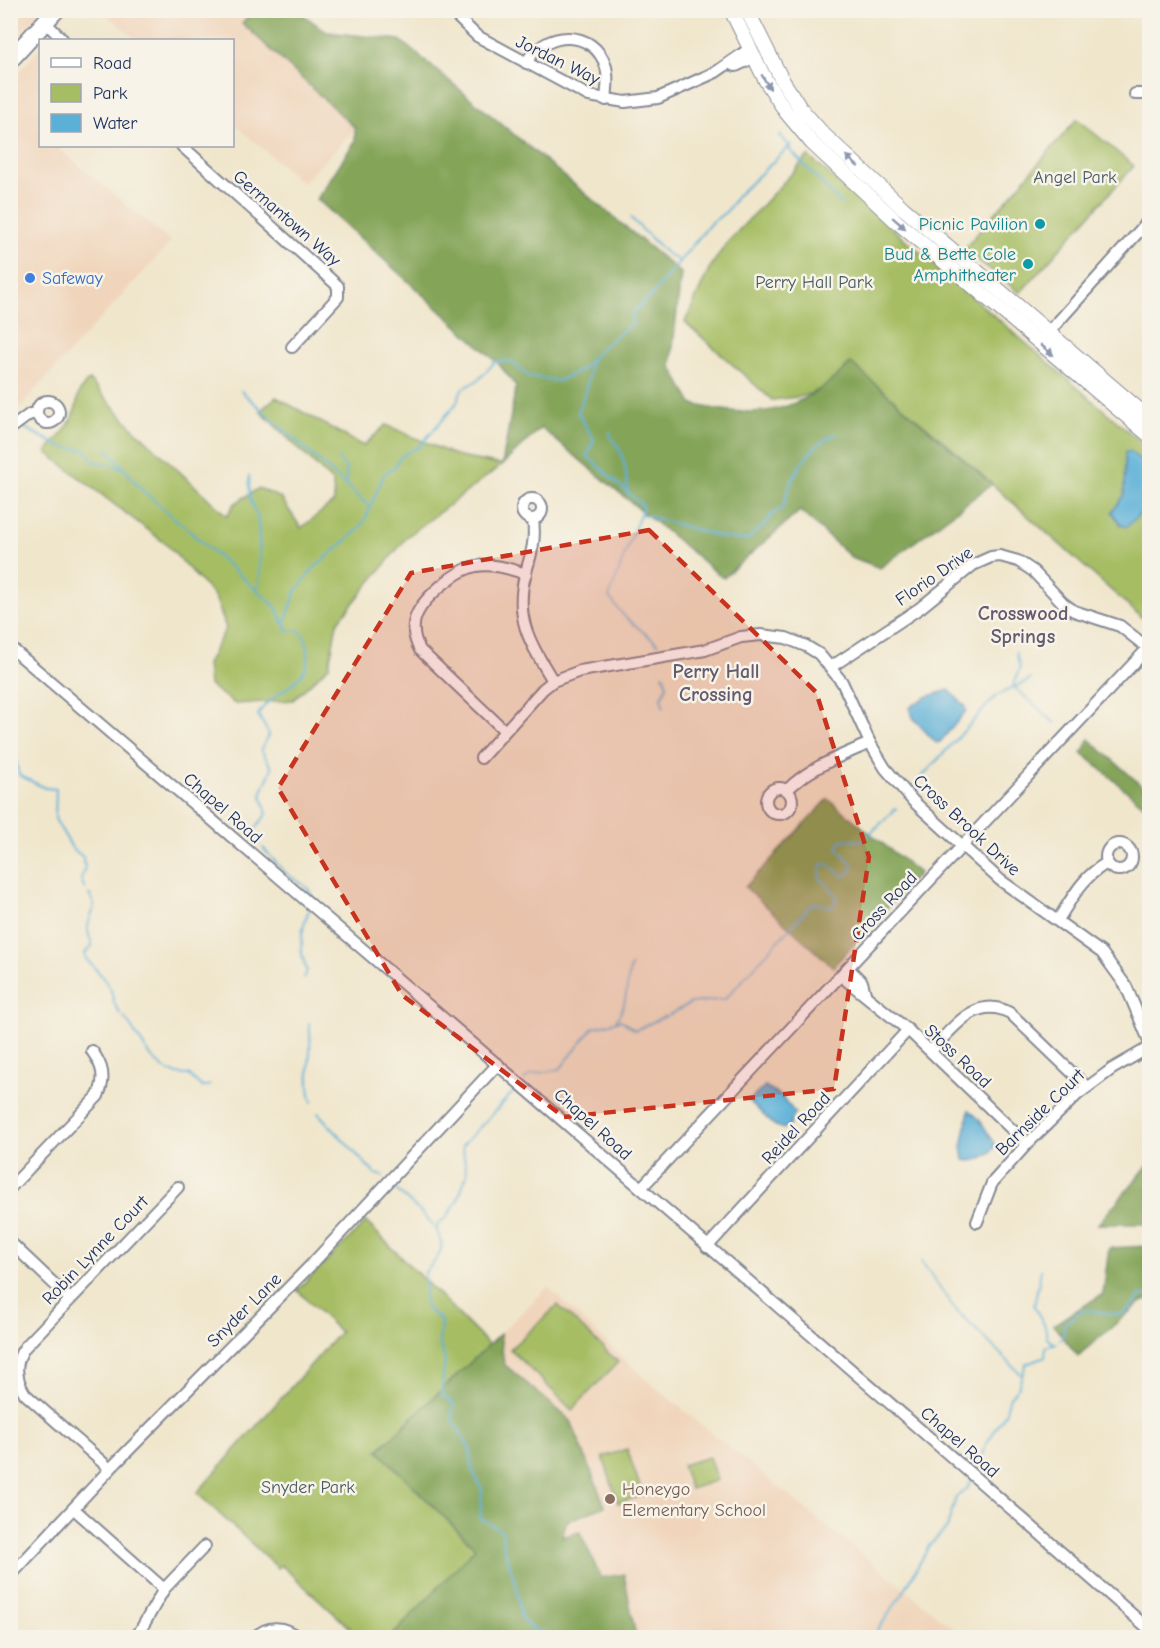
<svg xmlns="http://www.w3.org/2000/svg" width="1160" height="1648" font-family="'Comic Neue',sans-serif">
<rect width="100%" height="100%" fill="#f7f3e8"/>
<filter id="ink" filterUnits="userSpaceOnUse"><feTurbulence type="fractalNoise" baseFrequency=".0167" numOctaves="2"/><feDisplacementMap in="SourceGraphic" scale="12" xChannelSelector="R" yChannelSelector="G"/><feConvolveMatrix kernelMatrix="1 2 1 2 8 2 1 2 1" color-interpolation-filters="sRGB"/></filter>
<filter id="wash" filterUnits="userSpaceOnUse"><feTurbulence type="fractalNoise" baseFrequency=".008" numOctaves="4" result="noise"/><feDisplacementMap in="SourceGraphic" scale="24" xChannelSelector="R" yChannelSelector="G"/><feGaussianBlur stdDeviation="1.35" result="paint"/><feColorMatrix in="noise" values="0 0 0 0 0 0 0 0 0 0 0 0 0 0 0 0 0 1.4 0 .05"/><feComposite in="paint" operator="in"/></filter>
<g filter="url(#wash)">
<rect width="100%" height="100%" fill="#f0e6cc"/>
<g fill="#f0d5bc">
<polygon points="11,10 41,11 11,42 10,11"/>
<polygon points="102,11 253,11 242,24 356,128 302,183 233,123 232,40 137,40"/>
<polygon points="40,47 40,146 62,146 59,149 171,242 11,416 11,81"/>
<polygon points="548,1287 645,1379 964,1637 391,1637 475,1548 378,1451"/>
</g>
<g fill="#a6bd63" stroke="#607660" stroke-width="1.5">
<polygon points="1077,119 1134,166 1020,293 964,249"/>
<path d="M808 156 1149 449V624L947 444 850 363C819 395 816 395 772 400L685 322 709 269 726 244Z"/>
<path d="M89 380 133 428 227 516 234 504 259 488 281 498 301 528 334 502 333 482 260 411 276 397 363 446 386 425 459 457 502 465 408 536 337 623 329 666 293 700 235 704 209 685 207 664 226 628 215 597 166 544 46 452C56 440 69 428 74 413 81 395 73 397 89 380Z"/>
<polygon points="366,1222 489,1345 378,1450 476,1548 391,1637 360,1637 281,1565 278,1568 197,1493 340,1332 297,1290"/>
<polygon points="558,1305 618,1362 572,1410 510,1349"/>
<polygon points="627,1449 643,1495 618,1503 603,1457"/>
<polygon points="709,1457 717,1480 690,1489 682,1465"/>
</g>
<g fill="#84a459" stroke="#506a5c" stroke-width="1.5">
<path d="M253 11H298L327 32 400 40 681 273 671 366 692 404C759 421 801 413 851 363L992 484 880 568 851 557 800 511 723 578 541 428 502 465 516 386 498 363 317 199 355 141V128L242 23Z"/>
<polygon points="1089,739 1149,792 1149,810 1082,753"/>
<polygon points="828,799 919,873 833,967 745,887"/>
<polygon points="1149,1164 1149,1224 1098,1224"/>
<polygon points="1149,1246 1149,1300 1141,1302 1078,1356 1053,1325 1103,1294 1109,1248"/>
<polygon points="500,1334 504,1364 571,1421 605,1506 567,1521 562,1537 580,1532 601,1578 624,1574 636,1637 391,1637 475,1548 378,1451"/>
</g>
<g fill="#5bb0d8" stroke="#3b709b" stroke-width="1.5">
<polygon points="1130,451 1149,469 1150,504 1127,527 1121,525 1112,512 1124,495 1125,452"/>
<polygon points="949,690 965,706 966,711 940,742 936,743 914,719 909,708 926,697"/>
<polygon points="765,1086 782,1097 795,1113 790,1125 783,1129 774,1125 749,1101"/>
<path d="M969 1110 979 1119 996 1145C990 1156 977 1163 964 1160L962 1147Z"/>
</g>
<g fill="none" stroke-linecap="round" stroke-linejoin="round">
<g stroke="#5bb0d8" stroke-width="2">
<polyline points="780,135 790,147"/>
<polyline points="788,148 841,204"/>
<polyline points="631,218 666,253 679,261"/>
<path d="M590 362C590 381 583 397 578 413L594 440 587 456 643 506 609 597 624 616 658 644"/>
<polyline points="241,391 369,506"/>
<polyline points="21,426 61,447 86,450 94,462 106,463 121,468"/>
<path d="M610 432 611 438C625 451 627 475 628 494"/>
<path d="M107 448 140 488 275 606 288 631 298 630C306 636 307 642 308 651 313 683 270 691 258 715L269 734 261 750 272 768 261 794 267 814C259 825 249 829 259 844"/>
<polyline points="412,450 419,447 456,404 462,389 478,380 495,362 511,361 528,376 558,381 581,370 601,348 633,323 631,314 652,295 710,224 727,211 737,196 792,144"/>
<polyline points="338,458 346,469 347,486"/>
<polyline points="249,475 250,498 258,519 259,538 260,579 257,589"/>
<path d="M641 514 725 538 747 540 766 523 771 515 783 508C790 479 806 445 837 434"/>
<polyline points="285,623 296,591 313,569 358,530 365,520 384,474 394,468 401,456 409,452"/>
<polyline points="663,674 667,686 661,698 664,708"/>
<polyline points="1013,686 1055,723"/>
<polyline points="1013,686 1020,668 1016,653"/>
<polyline points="10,748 14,751 19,775 45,788 56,789 55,819 72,848 83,857 85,867 81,879 85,889"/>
<polyline points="919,780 996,696 1031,679"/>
<path d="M263 848C270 856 278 866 287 874 296 882 313 886 312 901"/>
<path d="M89 894C98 908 91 912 88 926 87 933 91 940 92 946L85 953 86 959 103 977 111 990 114 1003 120 1014"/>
<path d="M304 979 307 970C298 952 301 928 309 910"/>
<polyline points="669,1015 691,1003 725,999 810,906 816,903 829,907 835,905 837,895 820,878 821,865 828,864 844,876 850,873 853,865 838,849 839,842 845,839 862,841 896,809"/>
<path d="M124 1017C143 1041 154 1077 189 1075L202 1087 210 1085"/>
<path d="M616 1020C629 1003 625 985 631 966"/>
<path d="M309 1023C314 1049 304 1077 312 1102"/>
<polyline points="524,1080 529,1075 560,1069 593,1028 621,1020 635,1030 666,1016"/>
<polyline points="318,1113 375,1174 383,1176"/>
<path d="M392 1185C405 1202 445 1225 441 1249 440 1257 430 1266 425 1272 425 1277 424 1305 426 1308 431 1314 438 1314 441 1322L439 1342 445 1360 441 1394 454 1404 452 1418 470 1449 471 1467 482 1490 480 1518 502 1531 504 1550 516 1583 521 1618 532 1629 548 1633 550 1638"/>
<polyline points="457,1202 467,1174 462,1146 517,1088"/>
<polyline points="437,1230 438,1224 447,1217 456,1203"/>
<polyline points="921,1261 954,1308 1022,1375"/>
<polyline points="1041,1270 1034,1306 1045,1326 1047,1338 1054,1344"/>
<path d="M1060 1339 1063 1337 1064 1324 1081 1311C1109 1307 1122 1329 1140 1295H1150"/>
<polyline points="1018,1388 1026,1364 1045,1357 1046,1347 1056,1343"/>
<polyline points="976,1474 982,1464 985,1446 1005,1414 1010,1397 1016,1390"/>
<polyline points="872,1638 903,1593 929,1546 947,1528 956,1497 967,1489 971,1480"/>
</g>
</g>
</g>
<g filter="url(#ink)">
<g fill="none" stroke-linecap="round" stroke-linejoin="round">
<g stroke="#868a95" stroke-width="14">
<g id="minor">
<polyline points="450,10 477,36 589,96 625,102 658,98 716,72 749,49"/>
<polyline points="45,22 63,40"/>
<path d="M526 63C545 30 594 28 606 67 609 78 607 89 606 100"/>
<polyline points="730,64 736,66 753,58"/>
<polyline points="1135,94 1150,94"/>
<polyline points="182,146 338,286 338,297 292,347"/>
<polyline points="1048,333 1150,219"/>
<circle cx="48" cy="412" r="11"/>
<polyline points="10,429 30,414 37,414"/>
<circle cx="532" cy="509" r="10"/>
<path d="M533 520C536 541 531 555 525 575 514 620 531 644 553 681"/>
<path d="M10 647C391 973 772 1299 1150 1630"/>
<polyline points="831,667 920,608 973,565 991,557 1000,556 1018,561 1033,571 1063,603 1074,611 1120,626 1148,648"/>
<path d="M504 730 420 650C415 641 412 630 415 619 421 599 456 570 476 566 493 563 510 569 526 574"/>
<polyline points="481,758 543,689 553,681 580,671 705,650 741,637 761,635 786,638 806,646 819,654 842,682 870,743 885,768 913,801 1000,880 1102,953 1126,986 1150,1043"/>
<circle cx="779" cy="801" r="13"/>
<path d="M787 790C810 767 841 756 870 743"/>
<circle cx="1119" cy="857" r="13"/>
<path d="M1058 920C1072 898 1083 876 1107 863"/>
<polyline points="848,968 862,982 865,993"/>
<polyline points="841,976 908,1030 1027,1144"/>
<path d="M931 1051C952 1029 976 994 1010 1013L1087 1087"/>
<path d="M10 1188 98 1096C106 1078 103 1066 92 1051"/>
<polyline points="641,1188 1150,646"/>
<polyline points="977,1222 992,1183 1027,1144 1077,1095 1112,1069 1150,1047"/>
<polyline points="10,1242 70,1299"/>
<polyline points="707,1247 908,1030"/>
<path d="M110 1469 25 1394C15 1378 14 1362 25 1347L178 1187"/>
<polyline points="74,1509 164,1589"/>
<polyline points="10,1576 110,1469 311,1265 498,1064"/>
<polyline points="136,1638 164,1589 205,1546"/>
<path d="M254 1638C268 1624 284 1626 299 1638"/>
</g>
</g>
<g stroke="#868a95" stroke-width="16">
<g id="major">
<polyline points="731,10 766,81 786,112 812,143 896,221 1150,436"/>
<polyline points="747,10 781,78 800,108 823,134 903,208 1150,419"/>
</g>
</g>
<g stroke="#868a95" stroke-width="20">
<polyline id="highway" points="10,60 56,10"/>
</g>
<use href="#minor" stroke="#fff" stroke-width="10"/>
<use href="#major" stroke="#fff" stroke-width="14"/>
<use href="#highway" stroke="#fff" stroke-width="16"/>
</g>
<defs><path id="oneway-solid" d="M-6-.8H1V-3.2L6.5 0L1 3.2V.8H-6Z" transform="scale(1.5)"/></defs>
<g fill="#8d97ae">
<use href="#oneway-solid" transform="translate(766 82) rotate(59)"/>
<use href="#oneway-solid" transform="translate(852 161) rotate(-138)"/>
<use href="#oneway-solid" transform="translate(899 223) rotate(41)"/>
<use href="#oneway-solid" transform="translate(1047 350) rotate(40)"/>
</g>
</g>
<path fill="#c8321e" fill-opacity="0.2" stroke="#c8321e" stroke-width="4.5" stroke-dasharray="12 8" stroke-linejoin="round" d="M649 530 816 692 869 857 834 1089 564 1117 402 995 278 788 411 573Z"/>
<g fill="#0f9aa8" stroke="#f7f3e8" stroke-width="2">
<circle cx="1040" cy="224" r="6"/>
<circle cx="1028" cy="264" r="6"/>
</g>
<circle fill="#3f7fe0" stroke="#f7f3e8" stroke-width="2" cx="30" cy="278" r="6"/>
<circle fill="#8d6e63" stroke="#f7f3e8" stroke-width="2" cx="610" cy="1499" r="6"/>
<g text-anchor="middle" stroke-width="5" stroke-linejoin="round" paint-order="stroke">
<g font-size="18" fill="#1b2f5e" stroke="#f7f3e8">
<text transform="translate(558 60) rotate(26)" y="6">Jordan Way</text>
<text transform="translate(287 218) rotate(41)" y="6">Germantown Way</text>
<text transform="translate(934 576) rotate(-35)" y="6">Florio Drive</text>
<text transform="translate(223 808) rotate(41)" y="6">Chapel Road</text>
<text transform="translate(967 825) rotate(43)" y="6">Cross Brook Drive</text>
<text transform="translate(884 906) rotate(-47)" y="6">Cross Road</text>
<text transform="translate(958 1056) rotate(43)" y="6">Stoss Road</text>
<text transform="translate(1040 1112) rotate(-44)" y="6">Barnside Court</text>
<text transform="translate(593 1124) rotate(42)" y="6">Chapel Road</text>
<text transform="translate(796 1128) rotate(-47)" y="6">Reidel Road</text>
<text transform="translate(95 1250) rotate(-46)" y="6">Robin Lynne Court</text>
<text transform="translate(244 1310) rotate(-45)" y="6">Snyder Lane</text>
<text transform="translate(960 1442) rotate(41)" y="6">Chapel Road</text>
</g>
<g font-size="18" fill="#455a60" stroke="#f7f3e8">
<text x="1075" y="183">Angel Park</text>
<text x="814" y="288">Perry Hall Park</text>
<text x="308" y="1493">Snyder Park</text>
</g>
<g font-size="18" fill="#0d838f" stroke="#f7f3e8" text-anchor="end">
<text x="1028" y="230">Picnic Pavilion</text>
<text x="1016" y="260">Bud &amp; Bette Cole<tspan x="1016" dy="21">Amphitheater</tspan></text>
</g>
<g font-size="18" fill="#366cbe" stroke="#f7f3e8" text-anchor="start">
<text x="42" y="284">Safeway</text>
</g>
<g font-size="18" fill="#785e54" stroke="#f7f3e8" text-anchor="start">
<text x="622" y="1495">Honeygo<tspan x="622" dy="21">Elementary School</tspan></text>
</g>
<g font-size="20" font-weight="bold" fill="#645b6f" stroke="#f7f3e8">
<text x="1023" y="620">Crosswood<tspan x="1023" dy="23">Springs</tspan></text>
<text x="716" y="678">Perry Hall<tspan x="716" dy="23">Crossing</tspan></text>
</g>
</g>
<rect width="1160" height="1648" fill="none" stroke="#f7f3e8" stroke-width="36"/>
<rect x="39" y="39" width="195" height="108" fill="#f7f3e8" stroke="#9fa5b1" stroke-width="1.5"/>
<rect x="51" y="58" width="30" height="9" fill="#ffffff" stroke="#9fa5b1" stroke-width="1.5"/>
<text x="93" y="69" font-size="18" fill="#1b2f5e">Road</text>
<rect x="51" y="84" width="30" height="18" fill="#a6bd63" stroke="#9fa5b1" stroke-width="1.5"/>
<text x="93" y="99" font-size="18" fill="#1b2f5e">Park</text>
<rect x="51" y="114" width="30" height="18" fill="#5bb0d8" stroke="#9fa5b1" stroke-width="1.5"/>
<text x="93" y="129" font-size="18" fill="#1b2f5e">Water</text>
</svg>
